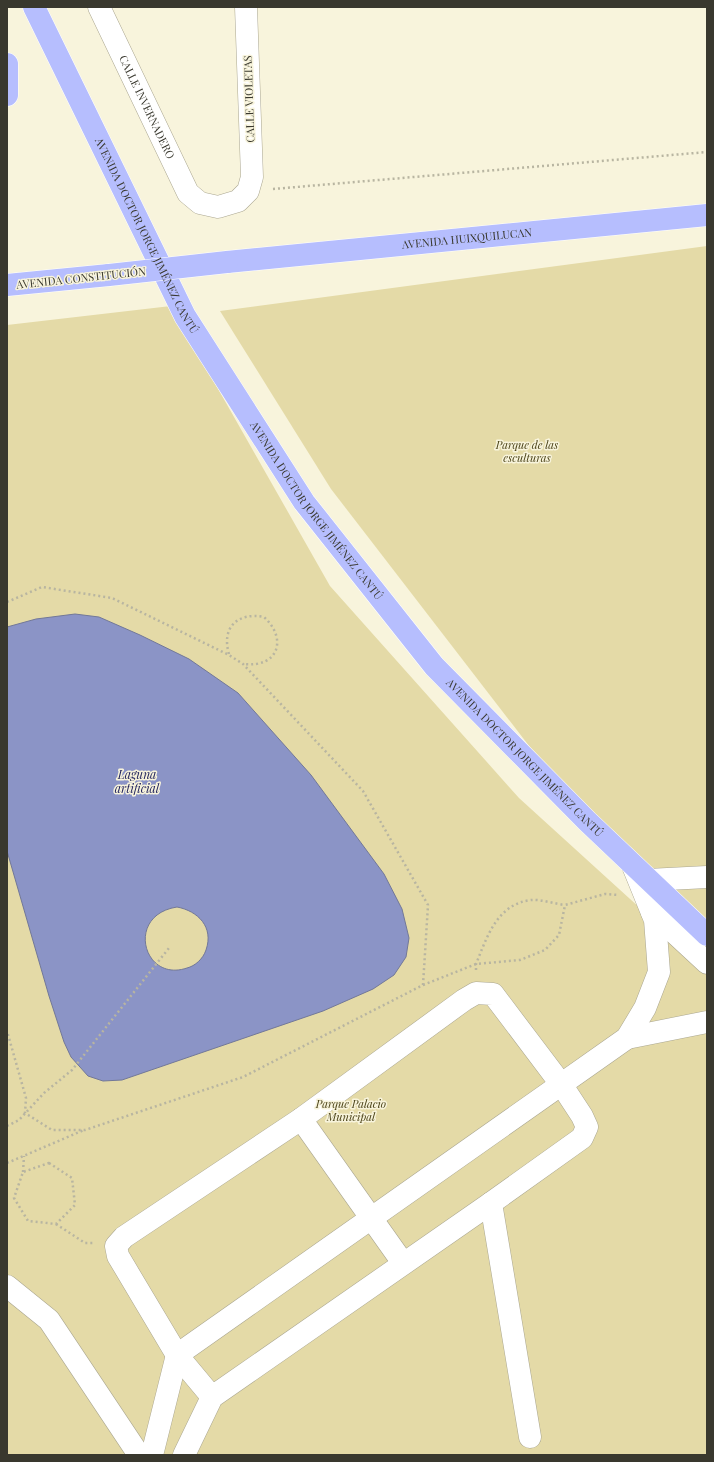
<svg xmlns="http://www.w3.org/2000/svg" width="714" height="1462" font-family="'Playfair Display',serif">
<rect width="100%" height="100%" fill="#f8f4dc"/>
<g fill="#e4daa7">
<polygon points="707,246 707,935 590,825 331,489 220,311"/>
<polygon points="171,306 330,586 519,798 707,969 707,1455 7,1455 7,325"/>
</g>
<path fill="#8b94c6" stroke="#727898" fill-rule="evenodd" d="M75 614 99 617 140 635 189 659 238 693 311 775 384 874 402 909 409 938 406 957 394 975 373 989 323 1011 122 1080 103 1081 88 1076 71 1057 64 1042 49 996 7 851V627L36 619ZM177 907C198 911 214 927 206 950 203 959 195 966 187 968 143 983 125 915 177 907Z"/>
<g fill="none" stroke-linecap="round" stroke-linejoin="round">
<g stroke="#aba791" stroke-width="23">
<g id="minor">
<path id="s1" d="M99 7 188 193 200 203 218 207 238 201 248 191 252 177 246 7"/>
<polyline points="648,880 707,877"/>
<polyline points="652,912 707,963"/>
<polyline points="627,1038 707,1022"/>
<polyline points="301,1119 403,1263"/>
<polyline points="491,1203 530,1437"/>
<polyline points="7,1286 49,1320 139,1455"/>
<polyline points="152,1455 177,1355 627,1038 645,1008 659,972 655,920 633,866"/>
<polyline points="184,1455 212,1397 491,1203 582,1138 587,1127 582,1116 561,1084 493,994 476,993 464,1000 301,1119 124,1237 116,1246 118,1256 177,1355 212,1397"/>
</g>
</g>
<g stroke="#fff" stroke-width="23">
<g id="major">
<path id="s2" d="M34 7 185 316 304 502 434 666 587 821 707 935"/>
<polyline points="7,64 7,95"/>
<path id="s3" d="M227 262 707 215"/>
<polyline points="7,285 109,275"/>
</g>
</g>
<g stroke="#b8b5a1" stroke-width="2.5" stroke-dasharray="2 3" stroke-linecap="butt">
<polyline points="273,189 707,152"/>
<polyline points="7,602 42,587 112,598 229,655 243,664 363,791 428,905 423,985 243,1077 85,1130 52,1130 25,1113 26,1098 7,1031"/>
<path d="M229 654C221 627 238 612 264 617 288 639 278 668 244 664"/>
<path d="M476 970V964C487 937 497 904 531 900 541 899 555 904 565 905"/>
<polyline points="423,985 476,964 520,960 545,950 559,935 565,905 605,894 619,895"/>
<polyline points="7,1126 19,1120 44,1093 72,1070 169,948"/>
<polyline points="7,1163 84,1130"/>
<polygon points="49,1163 72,1178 75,1205 56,1224 28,1221 14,1198 23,1172"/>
<polyline points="23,1172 24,1156"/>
<polyline points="56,1224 85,1243 94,1243"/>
</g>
<use href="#minor" stroke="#fff" stroke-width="22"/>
<use href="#major" stroke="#b6befe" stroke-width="22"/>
<g stroke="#fff" stroke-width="23" stroke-linecap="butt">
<polyline id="major-bridge" points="109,275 227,262"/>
</g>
<use href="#major-bridge" stroke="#b6befe" stroke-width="22"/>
</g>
<g text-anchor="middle" stroke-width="3" stroke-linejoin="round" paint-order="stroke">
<g font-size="11" fill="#39382e" stroke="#f8f4dc">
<text transform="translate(249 99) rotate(-92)" y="4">CALLE VIOLETAS</text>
<text dy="4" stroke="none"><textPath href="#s1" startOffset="111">CALLE INVERNADERO</textPath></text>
<text dy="4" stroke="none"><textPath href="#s2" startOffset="255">AVENIDA DOCTOR JORGE JIMÉNEZ CANTÚ</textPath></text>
<text dy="4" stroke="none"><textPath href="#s3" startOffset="241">AVENIDA HUIXQUILUCAN</textPath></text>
<text transform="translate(81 278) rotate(-6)" y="4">AVENIDA CONSTITUCIÓN</text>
<text dy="4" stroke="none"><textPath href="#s2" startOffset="579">AVENIDA DOCTOR JORGE JIMÉNEZ CANTÚ</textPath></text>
<text dy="4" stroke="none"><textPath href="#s2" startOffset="903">AVENIDA DOCTOR JORGE JIMÉNEZ CANTÚ</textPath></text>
</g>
<g font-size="11" font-style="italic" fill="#4c4419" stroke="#f8f4dc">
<text x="527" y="449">Parque de las<tspan x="527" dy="13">esculturas</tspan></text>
<text x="351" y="1108">Parque Palacio<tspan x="351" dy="13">Municipal</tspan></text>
</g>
<g font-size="12" font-style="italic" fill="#1e205b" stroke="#f8f4dc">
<text x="137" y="779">Laguna<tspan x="137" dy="14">artificial</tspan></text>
</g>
</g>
<rect width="714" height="1462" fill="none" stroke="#39382e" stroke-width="16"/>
</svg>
